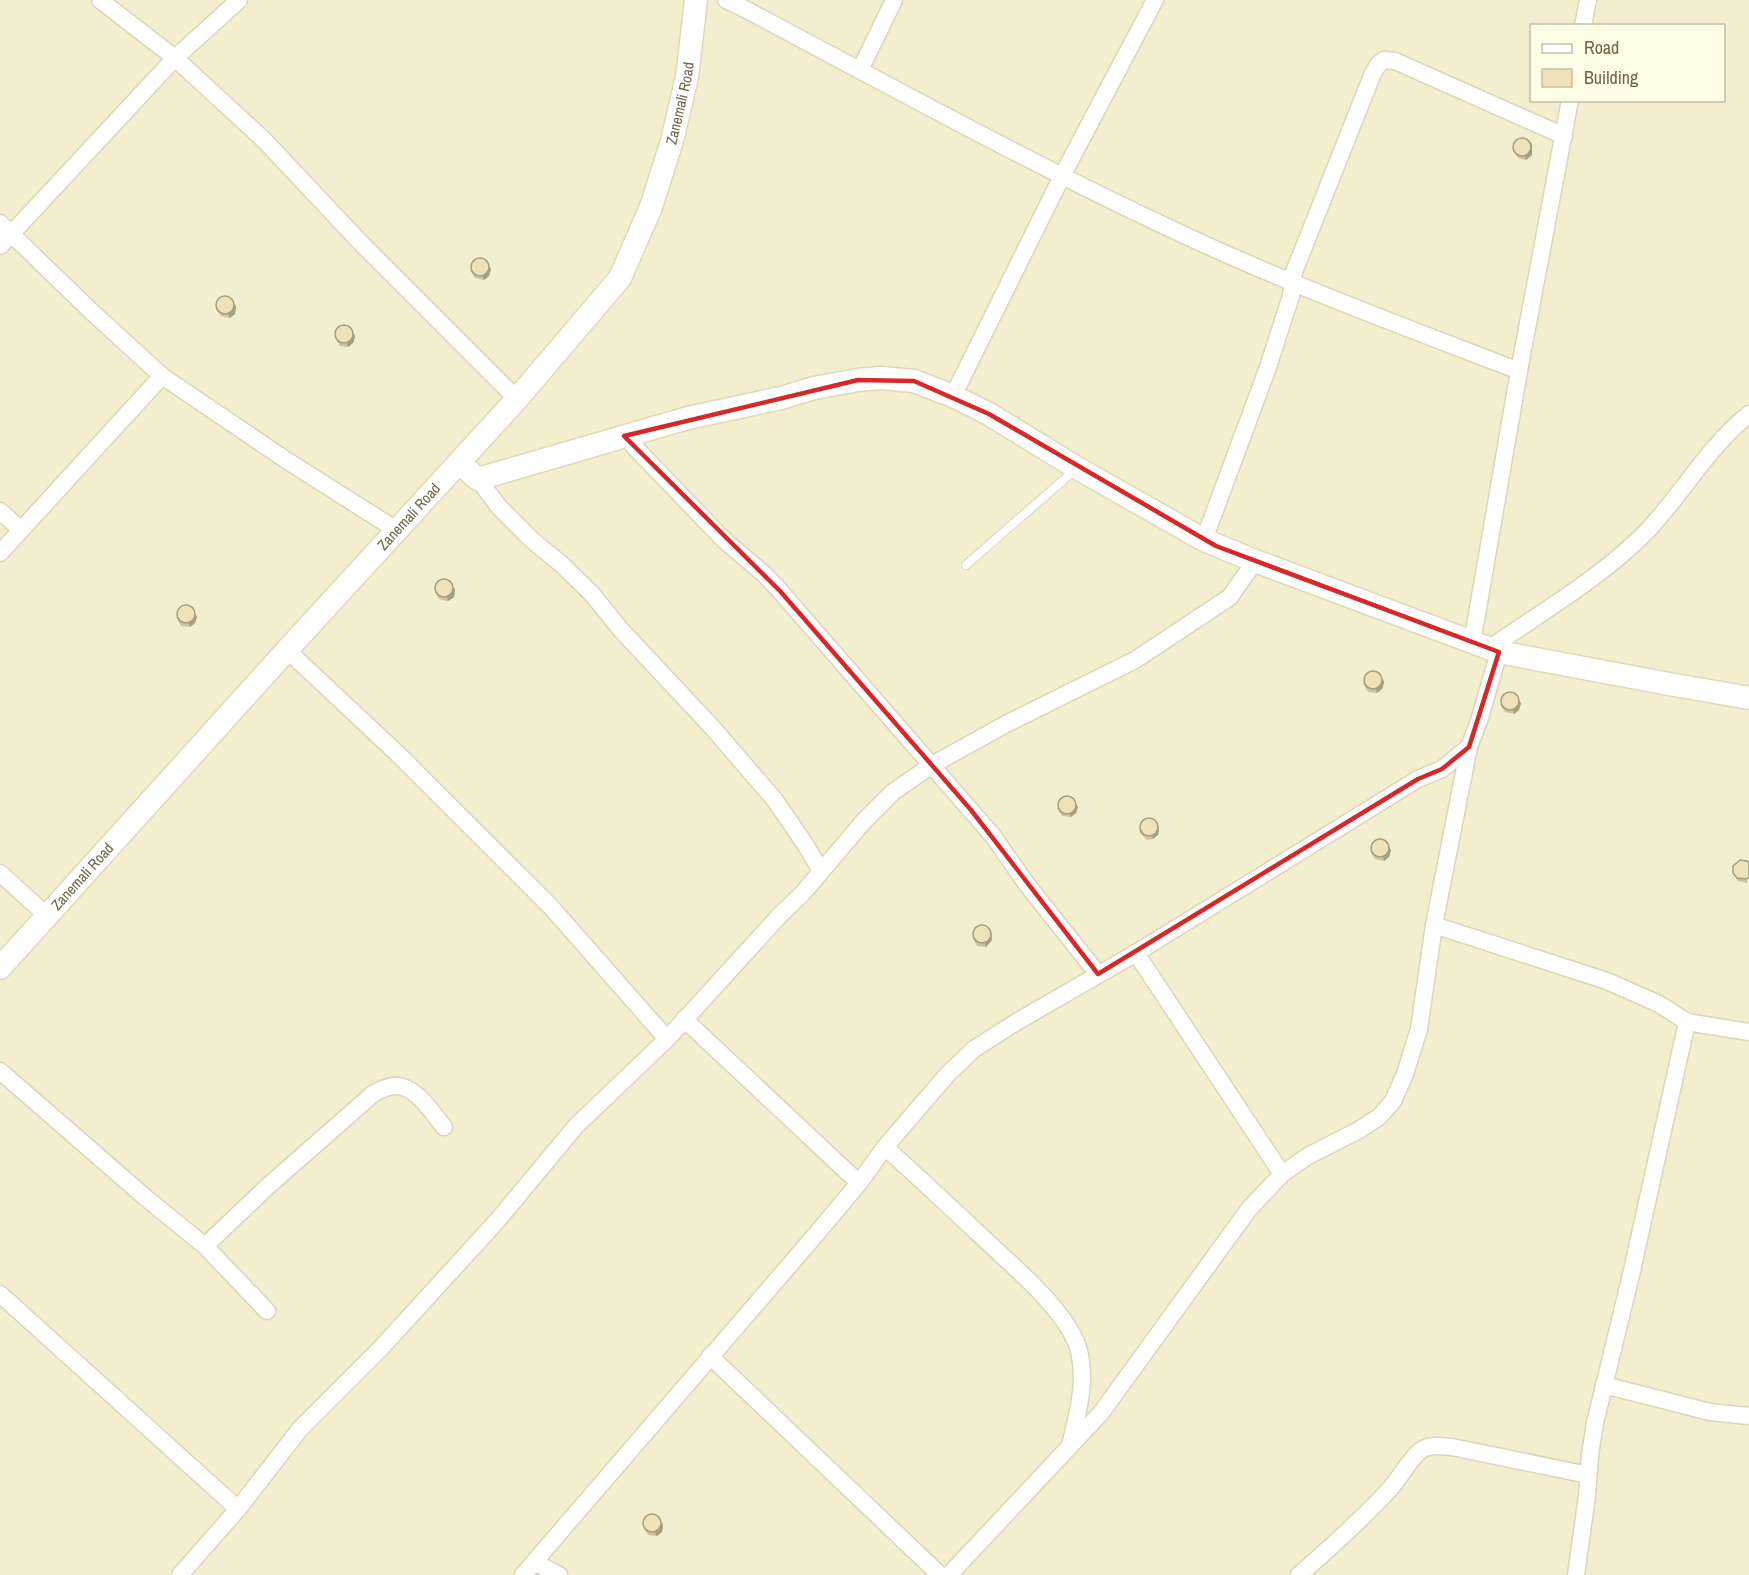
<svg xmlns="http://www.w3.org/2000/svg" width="1749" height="1575" font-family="'Archivo Narrow',sans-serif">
<rect width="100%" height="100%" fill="#fbfadf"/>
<path fill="#f2eece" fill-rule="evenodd" d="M0 0H1749V1575H0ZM1532 26H1724V100H1532Z"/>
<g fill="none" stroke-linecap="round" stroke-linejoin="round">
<g stroke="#dbd6ba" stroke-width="10">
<polyline id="lane" points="966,565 1076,469"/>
</g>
<g stroke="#dbd6ba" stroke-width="19">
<g id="street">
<polyline points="100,0 175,58 265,141 358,240 517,399"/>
<path d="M726 0 741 7C896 89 1049 174 1208 246 1310 292 1415 331 1519 371"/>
<polyline points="1583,26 1588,0"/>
<polyline points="860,70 894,0"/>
<polyline points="0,223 93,313 162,376 286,460 398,531"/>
<polyline points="0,246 175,58 239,0"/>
<polyline points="953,396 1062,176 1155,0"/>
<polyline points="624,436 724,540 764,574 780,591 993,836 1028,886 1098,974"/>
<polyline points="478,479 499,507 532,540 560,563 592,594 621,630 711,726 774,799 805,844 821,871"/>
<polyline points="0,511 20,529"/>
<polyline points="1204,540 1267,370 1291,296 1294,272 1300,257 1373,73 1378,65 1384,60 1395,61 1564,136"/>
<polyline points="0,553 162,376"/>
<polyline points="1472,643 1519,371 1570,100"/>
<path d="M1490 648C1543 611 1601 578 1647 531 1683 493 1708 447 1749 414"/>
<polyline points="287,650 401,757 551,907 667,1039"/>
<polyline points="0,873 47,916"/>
<polyline points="1434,925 1607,981 1659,1004 1687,1022 1749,1032"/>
<polyline points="1136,953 1282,1174"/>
<polyline points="684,1019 859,1183"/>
<polyline points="0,1071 146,1198 205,1246 267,1311"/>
<path d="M885 1147C917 1176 948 1205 979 1234 1009 1263 1069 1311 1079 1351 1087 1383 1077 1415 1070 1446"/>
<path d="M205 1246 267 1187 374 1093C381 1090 389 1085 397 1086 417 1087 432 1113 444 1127"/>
<polyline points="0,1294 238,1509"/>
<polyline points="710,1356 940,1575"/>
<polyline points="1604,1385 1710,1412 1749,1416"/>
<polyline points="534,1562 559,1575"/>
<polyline points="180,1575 238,1509 300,1429 380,1349 497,1221 576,1126 667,1039 780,915 802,894 864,821 893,792 932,765 1008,723 1135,660 1230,597 1255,561"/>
<polyline points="523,1575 818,1232 859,1183 885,1147 947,1075 974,1049 1018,1021 1136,953 1418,779 1442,769 1469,747 1479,721 1499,652"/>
<polyline points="949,1575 1101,1413 1249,1209 1282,1174 1308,1156 1359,1130 1379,1117 1393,1101 1405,1074 1419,1029 1434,925 1469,747"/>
<path d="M1299 1575C1330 1548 1360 1521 1388 1491 1400 1479 1407 1462 1420 1451 1429 1444 1442 1446 1452 1447L1588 1475"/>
<polyline points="1576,1575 1587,1496 1590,1455 1595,1423 1631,1275 1687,1022"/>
</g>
</g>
<g stroke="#e0d9b7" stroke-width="25">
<g id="secondary">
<polyline points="459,463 478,479 688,418 781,398 814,388 858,380 881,378 914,381 953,396 989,414 1077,468 1204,540 1255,561 1499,652 1669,684 1749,698"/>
<path id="s1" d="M0 968 287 650 517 399 620 278 651 207 672 141 687 77 696 0"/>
</g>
</g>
<use href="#lane" stroke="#fff" stroke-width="8"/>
<use href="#street" stroke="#fff" stroke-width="16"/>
<use href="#secondary" stroke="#fff" stroke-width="22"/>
</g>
<g fill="#cec29e">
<polygon points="1531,142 1532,146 1532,155 1526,160 1518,158 1513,150"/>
<polygon points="491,269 489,276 484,280 475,278 470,270"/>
<polygon points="236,307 235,314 230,318 221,316 216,308"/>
<polygon points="335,337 355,337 353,343 348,347 340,346"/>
<polygon points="455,590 454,597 448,601 439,599 435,591"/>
<polygon points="176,617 197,617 195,623 190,627 181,626"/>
<polygon points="1383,679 1384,683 1382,689 1377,693 1368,692 1363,683"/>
<polygon points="1521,703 1519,710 1514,714 1505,712 1500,704"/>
<polygon points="1078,807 1076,813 1071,817 1062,816 1057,808"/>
<polygon points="1139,829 1159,829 1158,835 1153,839 1147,840 1140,833"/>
<polygon points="1389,847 1391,850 1389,857 1384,861 1375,859 1370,851"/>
<polygon points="1749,863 1747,883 1738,881 1733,873"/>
<polygon points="992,933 992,940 986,947 977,946 972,937"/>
<polygon points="643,1526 663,1526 662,1532 657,1536 648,1535"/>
</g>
<g fill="#a79e81">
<polygon points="1531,142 1532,146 1532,155 1526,160 1525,156"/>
<polygon points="489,266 491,269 489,276 484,280 483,276"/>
<polygon points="235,304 236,307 235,314 230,318 228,314"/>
<polygon points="354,333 355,337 353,343 348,347 347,344"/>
<polygon points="454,587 455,590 454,597 448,601 447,597"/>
<polygon points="195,613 197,617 195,623 190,627 189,623"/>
<polygon points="1383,679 1384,683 1382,689 1377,693 1376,690"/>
<polygon points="1519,700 1521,703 1519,710 1514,714 1513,710"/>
<polygon points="1076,804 1078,807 1076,813 1071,817 1070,814"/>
<polygon points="1158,825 1159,829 1158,835 1153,839 1152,836"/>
<polygon points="1389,847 1391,850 1389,857 1384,861 1383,857"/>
<polygon points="990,930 992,940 986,947 985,943"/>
<polygon points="662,1522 663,1526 662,1532 657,1536 655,1533"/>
</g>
<g fill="#efe2b8" stroke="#a79e81" stroke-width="1.5">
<circle cx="1522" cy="147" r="9"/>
<circle cx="480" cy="267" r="9"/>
<circle cx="225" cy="305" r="9"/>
<circle cx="344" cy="334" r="9"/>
<circle cx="444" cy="588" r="9"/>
<circle cx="186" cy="614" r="9"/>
<circle cx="1373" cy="680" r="9"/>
<circle cx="1510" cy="701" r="9"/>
<circle cx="1067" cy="805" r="9"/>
<circle cx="1149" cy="827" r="9"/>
<circle cx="1380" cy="848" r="9"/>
<polygon points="1740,860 1747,861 1749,863 1749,877 1746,879 1737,878 1733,873 1733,866"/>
<circle cx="982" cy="934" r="9"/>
<circle cx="652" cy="1523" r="9"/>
</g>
<path fill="none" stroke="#d62828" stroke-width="4.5" stroke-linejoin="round" d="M858 380 914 381 989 414 1216 546 1499 652 1469 747 1442 769 1418 779 1098 974 971 810 780 591 624 436Z"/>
<g text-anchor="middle" stroke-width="4.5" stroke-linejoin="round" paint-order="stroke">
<g font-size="15" fill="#706548" stroke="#fefde5">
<text dy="5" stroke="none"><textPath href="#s1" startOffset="1113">Zanemali Road</textPath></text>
<text dy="5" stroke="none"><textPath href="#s1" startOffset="609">Zanemali Road</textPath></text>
<text dy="5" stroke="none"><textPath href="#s1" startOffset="123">Zanemali Road</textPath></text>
</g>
</g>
<rect x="1530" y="24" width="195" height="78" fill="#fefde5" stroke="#c5c0a6" stroke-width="1.5"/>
<rect x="1542" y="44" width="30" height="9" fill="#ffffff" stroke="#c5c0a6" stroke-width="1.5"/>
<text x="1584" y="54" font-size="18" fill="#706548">Road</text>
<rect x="1542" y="69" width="30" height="18" fill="#efe2b8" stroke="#c5c0a6" stroke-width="1.5"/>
<text x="1584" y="84" font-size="18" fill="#706548">Building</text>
</svg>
